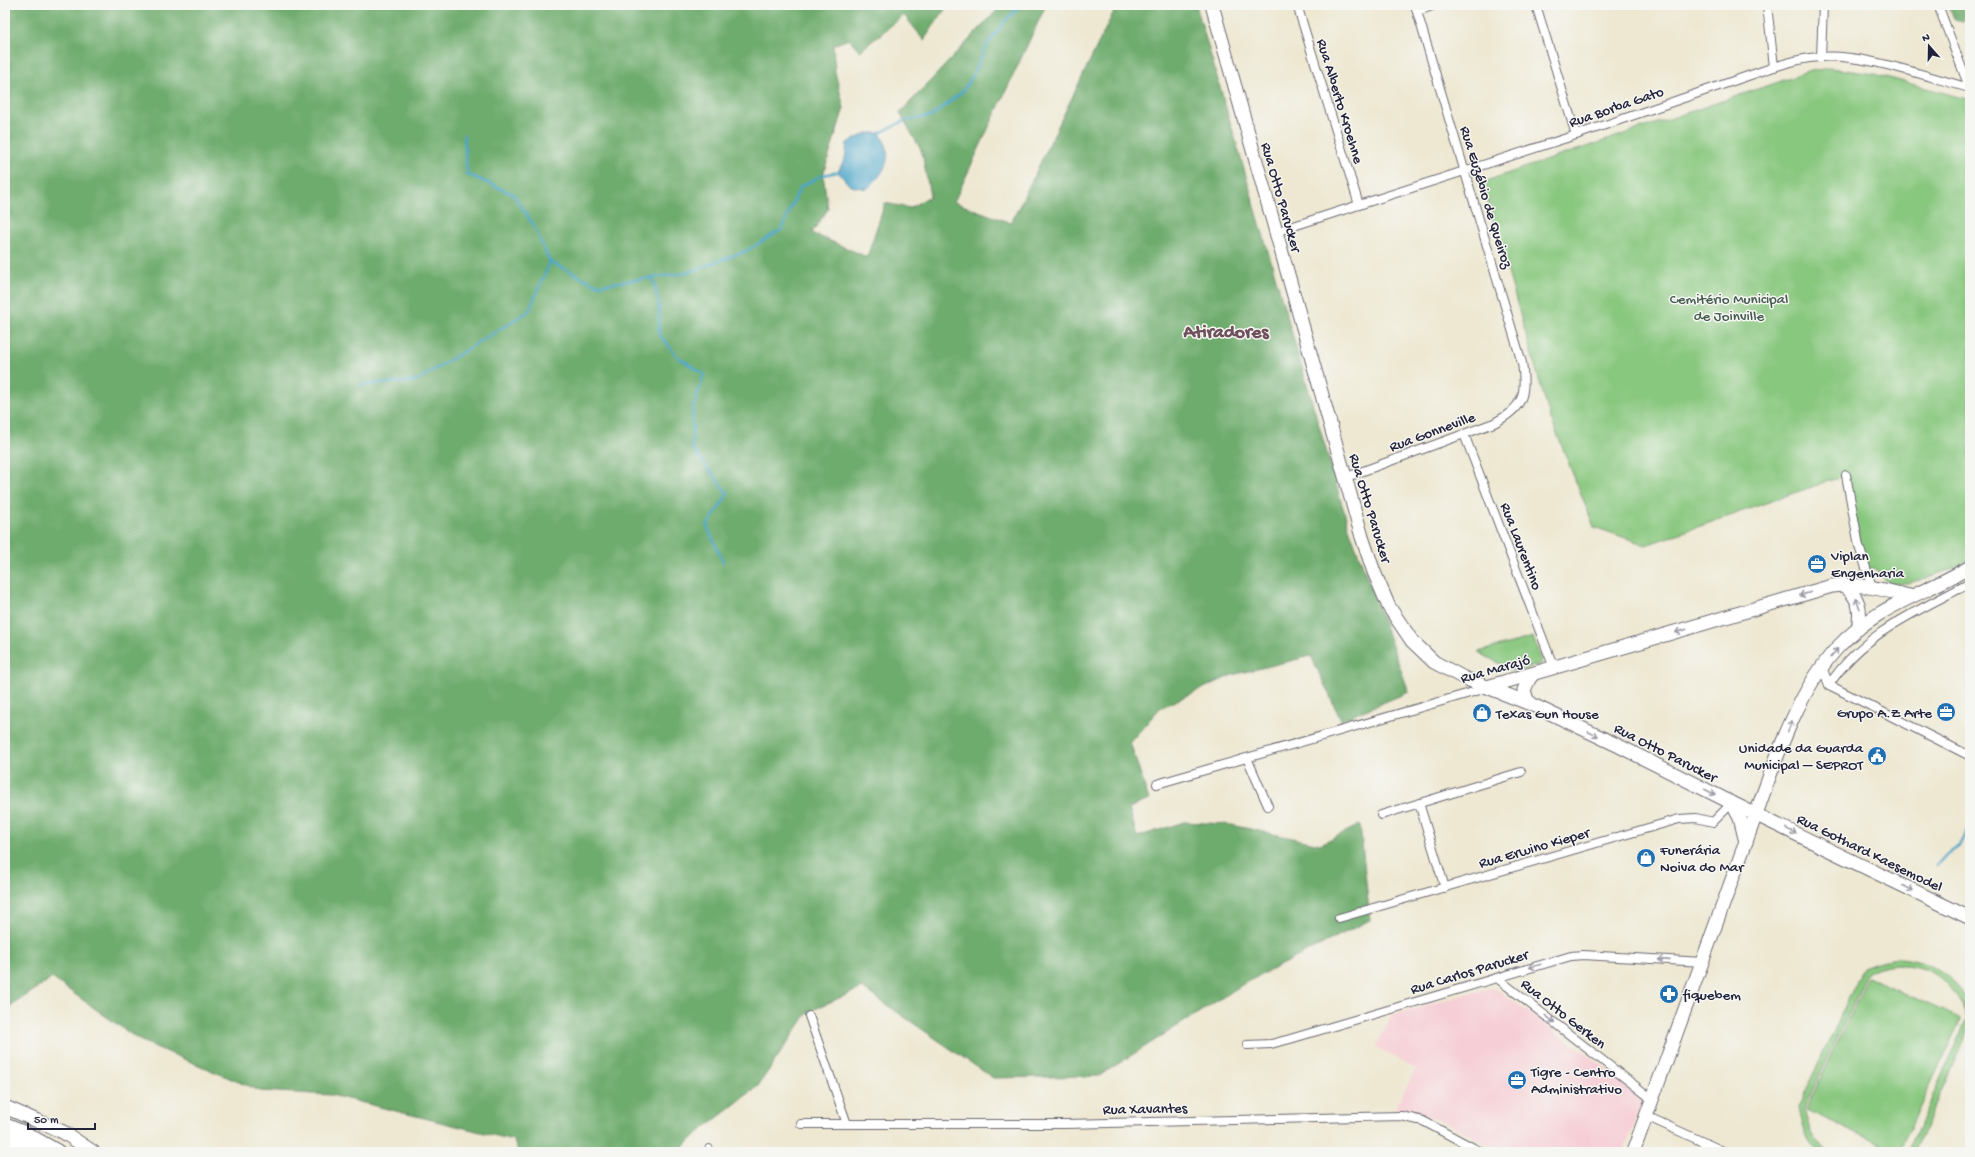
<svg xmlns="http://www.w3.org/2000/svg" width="1975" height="1157" font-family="'Gochi Hand',sans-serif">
<rect width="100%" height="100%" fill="#f6f6f2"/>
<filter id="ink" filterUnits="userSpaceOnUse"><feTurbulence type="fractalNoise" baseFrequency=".025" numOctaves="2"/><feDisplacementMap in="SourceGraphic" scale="8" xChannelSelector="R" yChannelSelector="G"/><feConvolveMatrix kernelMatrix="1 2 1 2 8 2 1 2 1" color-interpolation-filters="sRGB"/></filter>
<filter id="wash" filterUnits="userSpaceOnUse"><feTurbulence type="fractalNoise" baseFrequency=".012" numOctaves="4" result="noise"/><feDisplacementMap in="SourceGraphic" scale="16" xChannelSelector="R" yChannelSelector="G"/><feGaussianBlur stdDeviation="0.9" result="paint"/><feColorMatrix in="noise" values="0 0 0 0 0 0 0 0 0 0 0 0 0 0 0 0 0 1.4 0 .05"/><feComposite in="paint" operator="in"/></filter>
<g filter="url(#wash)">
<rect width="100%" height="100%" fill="#eee8d2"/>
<polygon fill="#f6cfd6" points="1489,988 1497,989 1640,1093 1642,1100 1624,1152 1501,1152 1449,1124 1422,1115 1394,1110 1416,1069 1376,1047 1392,1015"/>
<g fill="#88c77e" stroke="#55745c">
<path d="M1829 68 1875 74 1970 100V559C1958 568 1903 589 1890 583 1883 580 1879 573 1874 568L1866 569 1846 475 1646 545 1594 527 1549 414 1483 186 1484 183 1491 179 1811 71Z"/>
<polygon points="1533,637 1542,664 1515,672 1478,652"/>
<path d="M1898 958C1925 960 1948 970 1963 994 1966 998 1969 1003 1970 1008 1971 1014 1970 1021 1970 1027L1914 1152H1908L1967 1018C1952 972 1913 954 1868 972L1804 1109C1808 1127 1814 1139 1826 1152H1818C1806 1139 1801 1125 1798 1108L1863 967 1880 961Z"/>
<polygon points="1868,977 1961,1019 1899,1152 1806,1110"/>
</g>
<g fill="#6eac6d" stroke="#486754">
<polygon points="5,5 948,5 924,40 904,15 860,51 849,39 833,45 835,72 844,108 823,175 828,209 812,233 867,257 885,203 910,208 930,196 922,152 900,113 1002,5 1046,5 954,202 1011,223 1117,5 1196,5 1349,528 1409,692 1341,720 1311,656 1232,675 1160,708 1130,742 1149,800 1129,808 1137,837 1184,822 1227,824 1320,844 1360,825 1370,920 1245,983 1099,1076 993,1078 862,988 808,1012 758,1086 698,1133 679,1152 519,1152 513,1140 331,1095 260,1091 139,1040 52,978 5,1010"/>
<polygon points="1948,5 1970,5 1970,17 1963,22 1955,20"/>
</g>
<path fill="#4ba5c8" stroke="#366482" d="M867 133H880C882 138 886 143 887 148 891 165 878 179 867 189L850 186 838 172 845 158 847 143Z"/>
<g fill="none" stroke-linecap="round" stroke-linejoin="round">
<g stroke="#4ba5c8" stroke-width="2.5">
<polyline points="880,133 904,121 932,116 962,92 972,77 987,45 1007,19 1021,5"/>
<polyline points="464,135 467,174 513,194 533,224 550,262 598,285 686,273 746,251 781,230 800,187 823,175 838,172"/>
<polyline points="653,277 659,305 659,334 678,357 704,374 693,407 692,448 728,494 707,526 723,562"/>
<polyline points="360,385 416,381 529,311 550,262"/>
<polyline points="1937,865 1946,855 1960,846 1970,826"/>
</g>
</g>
</g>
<g filter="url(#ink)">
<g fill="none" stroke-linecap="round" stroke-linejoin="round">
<g stroke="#696770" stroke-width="10">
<g id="street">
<polyline points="1297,5 1359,205"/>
<polyline points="1536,5 1576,135"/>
<polyline points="1767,5 1774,67"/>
<polyline points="1938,5 1969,87"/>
<polyline points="1417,11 1435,5"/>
<polyline points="1821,57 1823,5"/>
<path d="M1275 232 1576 135 1774 67C1789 62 1804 58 1819 57 1863 53 1927 77 1970 88"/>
<polyline points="1464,434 1554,668"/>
<polyline points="1846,475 1859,546 1872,587"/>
<path d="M1344 478 1494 423C1523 408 1527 395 1522 363L1415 5"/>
<polyline points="1822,667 1829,685 1970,756"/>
<path d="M1829 685C1864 632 1916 612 1970 583"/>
<polyline points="1247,758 1268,806"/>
<polyline points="1157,784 1487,688"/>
<polyline points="1419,803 1445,888"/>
<polyline points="1381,815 1521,772"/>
<polyline points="1339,918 1679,819 1696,818 1713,822 1732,803"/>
<polyline points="1497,978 1652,1099"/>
<polyline points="809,1016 847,1124"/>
<polyline points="1247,1045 1271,1044 1290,1039 1571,956 1583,955 1703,962"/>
<polyline points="1646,1116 1725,1152"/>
<polyline points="801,1124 1066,1124 1401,1116 1423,1121 1481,1152"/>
<polyline points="709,1149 710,1152"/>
</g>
</g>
<g stroke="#696770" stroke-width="15">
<g id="primary">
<polyline points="1212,5 1362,537 1374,572 1389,607 1412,641 1434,662 1464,678 1533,705 1619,746 1732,803 1970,918"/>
<path d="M1843 584C1859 598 1862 608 1858 629"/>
<path d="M1487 687 1832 586C1859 582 1883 590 1910 596"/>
<polyline points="1533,705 1527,700 1524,690 1529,679 1533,674"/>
<polyline points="1732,803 1740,818 1746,842"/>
<polyline points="5,1107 63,1132 93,1152"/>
<path d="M1633 1152C1670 1049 1707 946 1745 844 1770 779 1791 698 1838 647 1876 606 1924 594 1970 567"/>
</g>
</g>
<g stroke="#696770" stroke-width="17">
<g id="highway">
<polyline points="5,1126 25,1134 57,1152"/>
<polyline points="5,1140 32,1152"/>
</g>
</g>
<use href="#street" stroke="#fff" stroke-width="8"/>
<use href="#primary" stroke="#fff" stroke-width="13"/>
<use href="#highway" stroke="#fff" stroke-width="15"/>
</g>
<defs><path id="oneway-shaft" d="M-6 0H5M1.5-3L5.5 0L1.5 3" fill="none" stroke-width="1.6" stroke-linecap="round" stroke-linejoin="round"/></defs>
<g stroke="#9c9ca7">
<use href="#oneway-shaft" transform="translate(1805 594) rotate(164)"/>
<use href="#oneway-shaft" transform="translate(1858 604) rotate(-108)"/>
<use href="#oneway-shaft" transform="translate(1681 631) rotate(164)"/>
<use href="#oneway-shaft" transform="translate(1834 653) rotate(-49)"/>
<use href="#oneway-shaft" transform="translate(1790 726) rotate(-68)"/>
<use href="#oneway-shaft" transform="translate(1593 734) rotate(25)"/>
<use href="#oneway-shaft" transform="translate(1710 792) rotate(27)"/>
<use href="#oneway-shaft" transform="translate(1791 831) rotate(26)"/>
<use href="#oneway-shaft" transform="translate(1908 888) rotate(26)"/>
<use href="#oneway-shaft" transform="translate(1664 960) rotate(-176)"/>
<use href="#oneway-shaft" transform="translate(1535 966) rotate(163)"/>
<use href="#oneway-shaft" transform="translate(1550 1019) rotate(38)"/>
</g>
</g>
<defs>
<g id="office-disc" transform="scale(1)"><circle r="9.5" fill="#1f6fb2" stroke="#f6f6f2"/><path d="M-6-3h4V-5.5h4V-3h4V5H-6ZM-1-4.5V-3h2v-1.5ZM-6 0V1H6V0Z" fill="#fff"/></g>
<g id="shop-disc" transform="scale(1)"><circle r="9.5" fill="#1f6fb2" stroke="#f6f6f2"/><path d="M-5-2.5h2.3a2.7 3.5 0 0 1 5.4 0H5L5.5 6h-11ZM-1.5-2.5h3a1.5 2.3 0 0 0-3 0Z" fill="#fff"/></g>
<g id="civic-disc" transform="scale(1)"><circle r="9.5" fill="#1f6fb2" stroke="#f6f6f2"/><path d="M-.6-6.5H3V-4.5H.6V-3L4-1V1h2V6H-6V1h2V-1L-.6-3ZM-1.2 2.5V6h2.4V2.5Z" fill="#fff"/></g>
<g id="pharmacy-disc" transform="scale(1)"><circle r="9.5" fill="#1f6fb2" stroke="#f6f6f2"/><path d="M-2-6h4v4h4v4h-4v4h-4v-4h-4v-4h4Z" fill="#fff"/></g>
</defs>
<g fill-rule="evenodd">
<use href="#office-disc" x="1817" y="564"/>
<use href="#office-disc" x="1946" y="712"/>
<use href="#shop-disc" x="1482" y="713"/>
<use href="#civic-disc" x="1877" y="756"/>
<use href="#shop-disc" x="1646" y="858"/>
<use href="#pharmacy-disc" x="1669" y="994"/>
<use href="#office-disc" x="1517" y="1080"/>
</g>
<g text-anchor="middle" stroke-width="3" stroke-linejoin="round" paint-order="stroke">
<g font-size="15" fill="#22223b" stroke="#f6f6f2">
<text transform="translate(1341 101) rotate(73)" y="5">Rua Alberto Kroehne</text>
<text transform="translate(1616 106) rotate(-19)" y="5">Rua Borba Gato</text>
<text transform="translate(1282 197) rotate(74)" y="5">Rua Otto Parucker</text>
<text transform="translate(1487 197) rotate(73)" y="5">Rua Euzébio de Queiroz</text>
<text transform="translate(1432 431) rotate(-20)" y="5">Rua Gonneville</text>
<text transform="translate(1371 508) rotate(73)" y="5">Rua Otto Parucker</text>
<text transform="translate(1522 546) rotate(69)" y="5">Rua Laurentino</text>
<text transform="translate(1495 668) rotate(-16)" y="5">Rua Marajó</text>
<text transform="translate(1666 752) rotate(27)" y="5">Rua Otto Parucker</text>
<text transform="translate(1534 847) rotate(-16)" y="5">Rua Erwino Kieper</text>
<text transform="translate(1870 852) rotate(26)" y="5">Rua Gothard Kaesemodel</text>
<text transform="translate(1469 971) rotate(-17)" y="5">Rua Carlos Parucker</text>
<text transform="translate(1564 1013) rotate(38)" y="5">Rua Otto Gerken</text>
<text transform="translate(1145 1108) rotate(-1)" y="5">Rua Xavantes</text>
</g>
<g font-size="15" fill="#465c52" stroke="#f6f6f2">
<text x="1729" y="303">Cemitério Municipal<tspan x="1729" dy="17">de Joinville</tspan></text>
</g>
<g font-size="15" fill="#22223b" stroke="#f6f6f2" text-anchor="start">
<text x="1831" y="560">Viplan<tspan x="1831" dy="17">Engenharia</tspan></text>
<text x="1932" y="717" text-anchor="end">Grupo A.Z Arte</text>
<text x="1496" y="718">Texas Gun House</text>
<text x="1863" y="752" text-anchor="end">Unidade da Guarda<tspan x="1863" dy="17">Municipal – SEPROT</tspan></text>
<text x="1660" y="854">Funerária<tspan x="1660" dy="17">Noiva do Mar</tspan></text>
<text x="1683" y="999">fiquebem</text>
<text x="1531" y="1076">Tigre - Centro<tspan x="1531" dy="17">Administrativo</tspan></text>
</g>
<g font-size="19" font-weight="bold" fill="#6f515d" stroke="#f6f6f2">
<text x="1226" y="337">Atiradores</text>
</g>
</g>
<rect width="1975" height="1157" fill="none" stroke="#f6f6f2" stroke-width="20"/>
<g transform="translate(1929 46) rotate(340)" stroke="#f6f6f2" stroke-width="3" paint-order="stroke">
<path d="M0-3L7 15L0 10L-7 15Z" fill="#22223b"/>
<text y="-6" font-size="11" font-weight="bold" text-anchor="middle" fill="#22223b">N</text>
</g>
<path d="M28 1123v6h67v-6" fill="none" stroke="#22223b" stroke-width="2"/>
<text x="34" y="1123" font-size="12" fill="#22223b" stroke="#f6f6f2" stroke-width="3" paint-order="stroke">50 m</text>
</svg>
